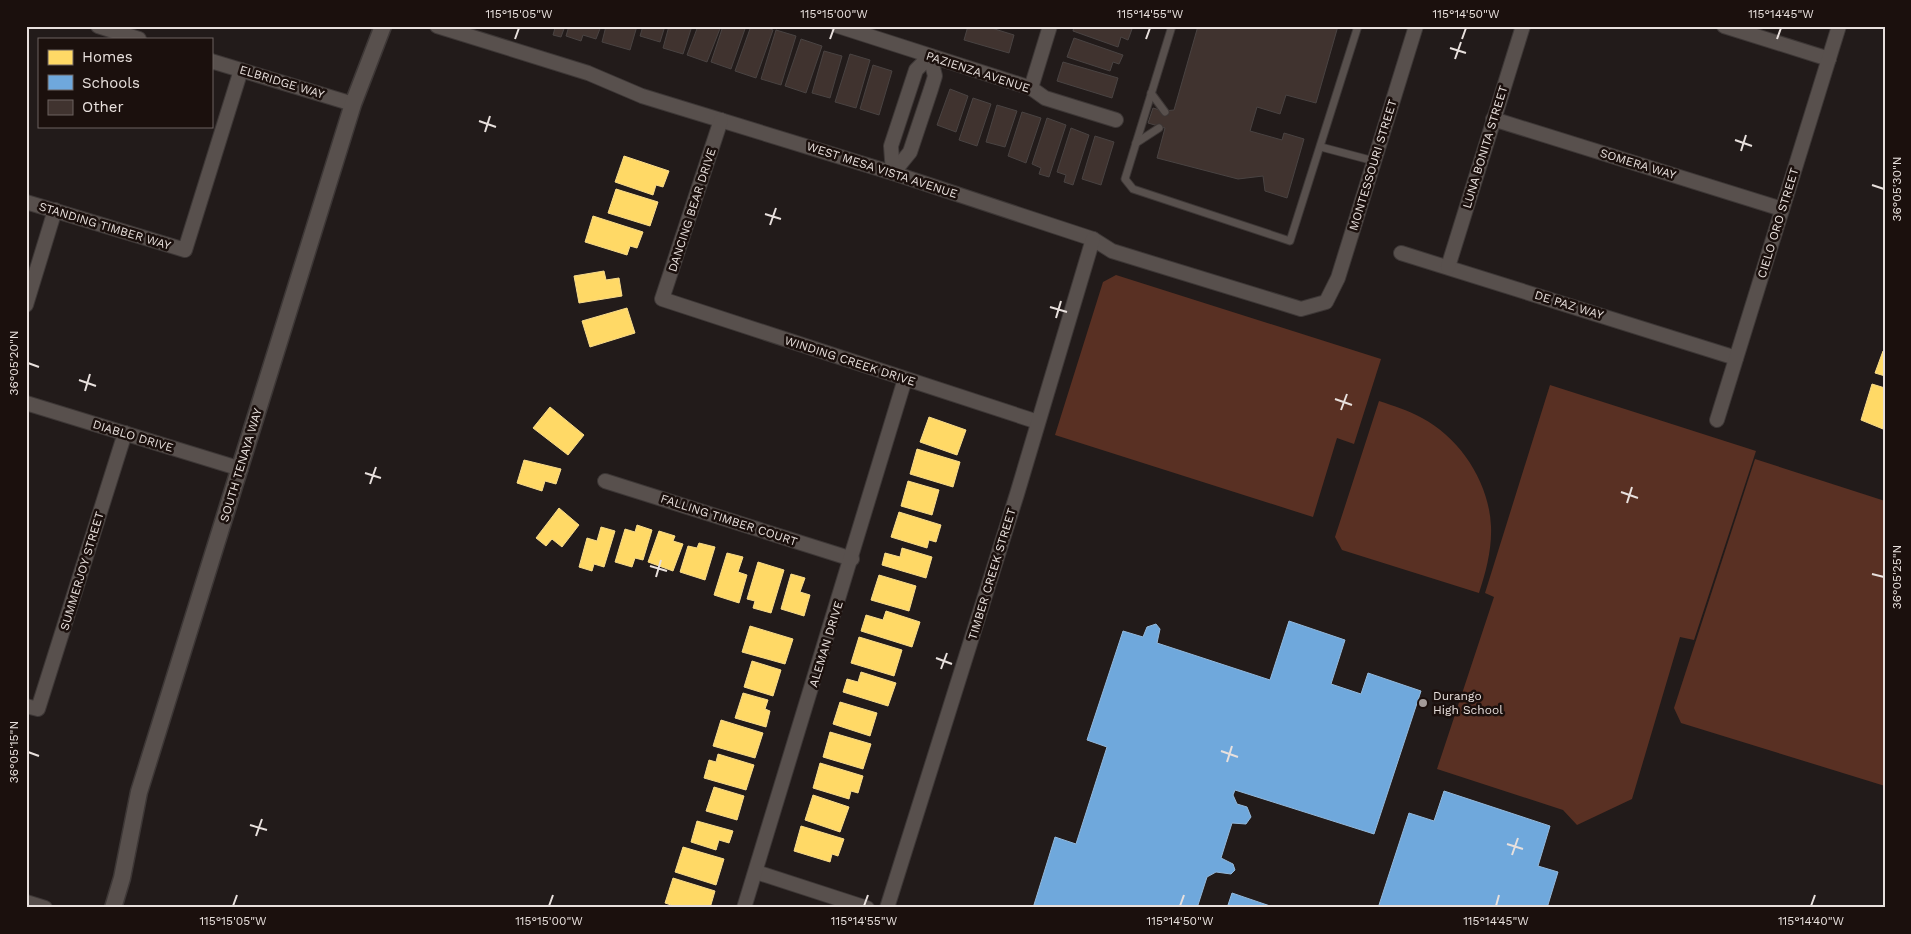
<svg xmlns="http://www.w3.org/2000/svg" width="1911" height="934" font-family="'Work Sans',sans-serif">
<rect width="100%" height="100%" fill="#221b1a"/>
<g fill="#593023">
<polygon points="1116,275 1381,359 1354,444 1337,438 1313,517 1055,435 1103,282"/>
<polygon points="1550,385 1756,451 1694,640 1680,637 1632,799 1577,825 1563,810 1437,769 1494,597 1485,593"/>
<path d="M1379 401C1394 406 1408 410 1422 418 1460 438 1489 482 1491 526 1492 549 1486 572 1479 593L1342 550 1335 537Z"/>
<polygon points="1755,459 1885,501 1885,786 1681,723 1674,708"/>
</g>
<g fill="#ffd966" stroke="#f8db8a">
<polygon points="624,156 669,171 663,187 656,185 653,195 615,182"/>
<polygon points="616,189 658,202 650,226 608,213"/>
<polygon points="593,216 643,232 637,248 630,246 627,255 585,242"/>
<polygon points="604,271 606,280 619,278 622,296 579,303 574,276"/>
<polygon points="627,308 635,333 590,347 582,321"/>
<polygon points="1883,351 1885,352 1885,376 1875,373"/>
<polygon points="1872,384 1885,388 1883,429 1861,420"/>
<polygon points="550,407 584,435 568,455 533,428"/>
<polygon points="929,417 966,430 957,455 920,442"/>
<polygon points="917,449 960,462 953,487 910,474"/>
<polygon points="524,460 561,469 556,484 545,481 542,491 517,483"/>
<polygon points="908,481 939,490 932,515 901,506"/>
<polygon points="559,508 579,525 562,547 552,539 546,546 536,538"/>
<polygon points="899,512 941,525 936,542 929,540 927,548 891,537"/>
<polygon points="637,525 652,530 643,560 635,558 632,567 615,562 625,529 635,532"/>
<polygon points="601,527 615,531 604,567 594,564 592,571 579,567 587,538 597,541"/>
<polygon points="659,531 675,536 673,541 683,544 673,571 648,562"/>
<polygon points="699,543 715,547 705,580 680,572 688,546 697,548"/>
<polygon points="902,548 932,557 926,578 882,565 885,553 900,557"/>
<polygon points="727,553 743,557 738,572 747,575 739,603 714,595"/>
<polygon points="758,562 784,570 771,613 753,608 755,601 747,599"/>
<polygon points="791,574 805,578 800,592 810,595 804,616 781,609"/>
<polygon points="879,575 916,586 909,611 871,600"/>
<polygon points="886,611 920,622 912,647 861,631 866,615 883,620"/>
<polygon points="750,626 793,639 785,664 742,652"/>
<polygon points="859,637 902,650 894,676 851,663"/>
<polygon points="752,661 781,670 773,696 744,687"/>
<polygon points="861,672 896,683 888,706 843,692 847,679 858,682"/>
<polygon points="743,693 768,700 765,709 770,711 766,727 735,718"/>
<polygon points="840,702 877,713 870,736 833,724"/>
<polygon points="721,720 763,733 755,758 713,746"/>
<polygon points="830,732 871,744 863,769 823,757"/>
<polygon points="718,754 754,765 746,790 704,778 709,760 716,762"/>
<polygon points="820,763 863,776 858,793 851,791 849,799 813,788"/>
<polygon points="714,787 744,796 737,820 706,811"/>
<polygon points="813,795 849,807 840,832 805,820"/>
<polygon points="697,821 733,831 729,843 719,840 716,850 691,842"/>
<polygon points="801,826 844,839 838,856 832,854 830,862 794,851"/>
<polygon points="683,847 724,859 716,885 675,872"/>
<polygon points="673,878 715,891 710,908 680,908 665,903"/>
</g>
<g fill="#6fa8dc" stroke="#93b9dc">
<polygon points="1289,621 1345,640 1331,684 1361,694 1368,673 1421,691 1374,834 1235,790 1233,795 1237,804 1247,807 1251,817 1246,824 1232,823 1221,858 1233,864 1235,870 1231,874 1216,872 1207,877 1197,908 1033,908 1055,837 1076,844 1107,747 1087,740 1123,631 1143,637 1147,627 1156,624 1160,629 1157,643 1270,680"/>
<polygon points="1444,791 1550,826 1538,866 1558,872 1547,908 1378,908 1409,813 1434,821"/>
<polygon points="1232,893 1276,908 1227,908"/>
</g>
<g fill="#40332f" stroke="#494342">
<polygon points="549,26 565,26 561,37 553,35 555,28"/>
<polygon points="569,26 601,26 596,39 583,35 581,41 566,36"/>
<polygon points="606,26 637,26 630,50 602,42"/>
<polygon points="643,26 665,26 660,42 640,36"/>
<polygon points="669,26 692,26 683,54 663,48"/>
<polygon points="698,26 721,26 707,62 687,55"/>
<polygon points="723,26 746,26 731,69 711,62"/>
<polygon points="751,26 762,26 773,30 756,78 735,71"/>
<polygon points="968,26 985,26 1014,35 1009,53 964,40"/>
<polygon points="1074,26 1123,26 1132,29 1128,40 1121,37 1118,47 1073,31"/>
<polygon points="1198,26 1338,26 1316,103 1286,95 1280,114 1257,107 1250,131 1282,140 1284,133 1304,139 1287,198 1265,191 1263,176 1238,179 1157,158 1165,128 1148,123 1153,108 1163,111 1174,110"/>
<polygon points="776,30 796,36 781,85 761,79"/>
<polygon points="1074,38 1123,55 1119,64 1113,62 1110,71 1067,57"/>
<polygon points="801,39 822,46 806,93 785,86"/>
<polygon points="824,51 842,56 830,98 812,93"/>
<polygon points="850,54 870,60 856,108 835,102"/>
<polygon points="1063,62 1118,78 1112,98 1057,81"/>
<polygon points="873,65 892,71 879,115 860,109"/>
<polygon points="950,89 968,96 956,132 937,125"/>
<polygon points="973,98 991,104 977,146 959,140"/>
<polygon points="997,105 1017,111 1005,147 986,142"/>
<polygon points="1022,112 1041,118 1026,163 1008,156"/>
<polygon points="1047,118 1066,125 1049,177 1039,174 1041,168 1032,164"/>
<polygon points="1071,128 1089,135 1073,185 1064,182 1066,175 1057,172"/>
<polygon points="1095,136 1114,142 1101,185 1082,179"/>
</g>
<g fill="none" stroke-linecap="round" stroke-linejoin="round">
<g stroke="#3d3736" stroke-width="9">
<g id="service">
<polyline points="1172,26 1125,179 1133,189 1290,241 1358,26"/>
<polyline points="1151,93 1165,112"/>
<polyline points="1136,143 1159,128"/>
<polyline points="1321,147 1374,161"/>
</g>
</g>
<g stroke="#3d3736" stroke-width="16">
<g id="minor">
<polyline points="98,26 139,39"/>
<polyline points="437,26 588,73 642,96 893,173 1093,239 1112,251 1301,309 1326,302 1338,278 1416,26"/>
<polyline points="838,26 1031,88 1045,98 1116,120"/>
<polyline points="1724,26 1829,59"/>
<polyline points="211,61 353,104"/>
<polyline points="1031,88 1050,26"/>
<polyline points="1493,119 1782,209"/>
<polyline points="721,120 662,299 1038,422"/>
<polyline points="893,173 910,152 931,89 935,76 930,56"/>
<polyline points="893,173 891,146 916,70 930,56"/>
<polyline points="26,202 185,250 241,70"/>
<polyline points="1401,253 1736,358"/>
<polyline points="1448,267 1523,26"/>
<polyline points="26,305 55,210"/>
<polyline points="26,403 241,469"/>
<polyline points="1717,420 1839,26"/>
<polyline points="605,481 852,559"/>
<polyline points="26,706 38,709 125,433"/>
<polyline points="756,872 867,908"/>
<polyline points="26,902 45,908"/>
<polyline points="744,908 905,379"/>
<polyline points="887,908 1017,494 1093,239"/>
</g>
</g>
<g stroke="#3d3736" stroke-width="19">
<polyline id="tertiary" points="113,908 122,878 139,792 353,104 383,26"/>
</g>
<use href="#service" stroke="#58504d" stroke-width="7"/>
<use href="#minor" stroke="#58504d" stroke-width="14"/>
<use href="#tertiary" stroke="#58504d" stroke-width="16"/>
</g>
<path fill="none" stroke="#e8e0dd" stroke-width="2" d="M515 39 519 28M830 39 834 28M1146 39 1150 28M1462 39 1466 28M1777 39 1781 28M1450 48 1466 53M1455 59 1461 42M479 121 496 127M485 132 490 116M1735 140 1752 146M1741 151 1746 135M1872 185 1884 189M765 214 781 219M770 225 776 208M1050 307 1067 312M1056 318 1061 301M28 363 39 367M79 380 96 386M85 391 90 374M1335 399 1352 405M1341 410 1347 394M365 473 381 478M370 484 376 467M1621 492 1638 498M1627 503 1632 487M650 566 667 571M1872 574 1884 577M656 577 661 560M936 658 952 664M941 669 947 653M1221 751 1238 757M28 752 39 756M1227 762 1232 746M250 825 267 830M256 836 262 819M1507 844 1523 849M1512 855 1518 838M233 906 237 895M549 906 553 895M864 906 868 895M1180 906 1184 895M1496 906 1499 895M1811 906 1815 895"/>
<circle fill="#a39b99" stroke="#1b100d" stroke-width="2" cx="1423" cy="703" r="5"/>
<g text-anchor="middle" stroke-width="5" stroke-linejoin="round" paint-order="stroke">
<g font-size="12" fill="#e8e0dd" stroke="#1b100d">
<text transform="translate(978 72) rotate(18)" y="4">PAZIENZA AVENUE</text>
<text transform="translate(282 82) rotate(17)" y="4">ELBRIDGE WAY</text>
<text transform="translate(1485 147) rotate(-73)" y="4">LUNA BONITA STREET</text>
<text transform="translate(1638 164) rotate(17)" y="4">SOMERA WAY</text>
<text transform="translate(1373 165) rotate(-73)" y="4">MONTESSOURI STREET</text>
<text transform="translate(882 170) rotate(18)" y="4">WEST MESA VISTA AVENUE</text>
<text transform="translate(692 210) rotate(-72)" y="4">DANCING BEAR DRIVE</text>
<text transform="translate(1778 223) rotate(-73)" y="4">CIELO ORO STREET</text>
<text transform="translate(105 226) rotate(17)" y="4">STANDING TIMBER WAY</text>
<text transform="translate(1569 305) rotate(17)" y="4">DE PAZ WAY</text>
<text transform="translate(850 361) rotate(18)" y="4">WINDING CREEK DRIVE</text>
<text transform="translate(133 436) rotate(17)" y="4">DIABLO DRIVE</text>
<text transform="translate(241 465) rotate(-73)" y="4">SOUTH TENAYA WAY</text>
<text transform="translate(729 520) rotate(18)" y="4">FALLING TIMBER COURT</text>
<text transform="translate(82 571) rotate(-73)" y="4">SUMMERJOY STREET</text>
<text transform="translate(992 574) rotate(-73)" y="4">TIMBER CREEK STREET</text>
<text transform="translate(826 644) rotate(-73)" y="4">ALEMAN DRIVE</text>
</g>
<g font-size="12" fill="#e8e0dd" stroke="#1b100d" text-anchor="start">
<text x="1433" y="700">Durango<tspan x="1433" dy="14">High School</tspan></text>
</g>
</g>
<rect width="1911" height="934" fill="none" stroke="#1b100d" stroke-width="55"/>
<rect x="38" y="38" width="175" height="90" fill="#1b100d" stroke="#6d6360"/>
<rect x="48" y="50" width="25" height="15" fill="#ffd966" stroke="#6d6360"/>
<text x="82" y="62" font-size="15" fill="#e8e0dd">Homes</text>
<rect x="48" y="75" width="25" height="15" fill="#6fa8dc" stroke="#6d6360"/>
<text x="82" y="88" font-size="15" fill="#e8e0dd">Schools</text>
<rect x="48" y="100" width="25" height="15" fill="#40332f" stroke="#6d6360"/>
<text x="82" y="112" font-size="15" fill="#e8e0dd">Other</text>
<rect x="28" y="28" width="1856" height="878" fill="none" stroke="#e8e0dd" stroke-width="2"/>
<g font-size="12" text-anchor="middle" fill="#e8e0dd">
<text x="519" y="18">115°15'05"W</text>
<text x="834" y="18">115°15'00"W</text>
<text x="1150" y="18">115°14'55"W</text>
<text x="1466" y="18">115°14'50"W</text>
<text x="1781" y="18">115°14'45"W</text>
<text transform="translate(1897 189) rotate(-90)" y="4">36°05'30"N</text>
<text transform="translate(14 363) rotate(-90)" y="4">36°05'20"N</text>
<text transform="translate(1897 577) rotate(-90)" y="4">36°05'25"N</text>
<text transform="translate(14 752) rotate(-90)" y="4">36°05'15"N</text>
<text x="233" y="925">115°15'05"W</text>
<text x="549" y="925">115°15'00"W</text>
<text x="864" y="925">115°14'55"W</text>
<text x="1180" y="925">115°14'50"W</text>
<text x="1496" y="925">115°14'45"W</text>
<text x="1811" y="925">115°14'40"W</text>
</g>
</svg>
